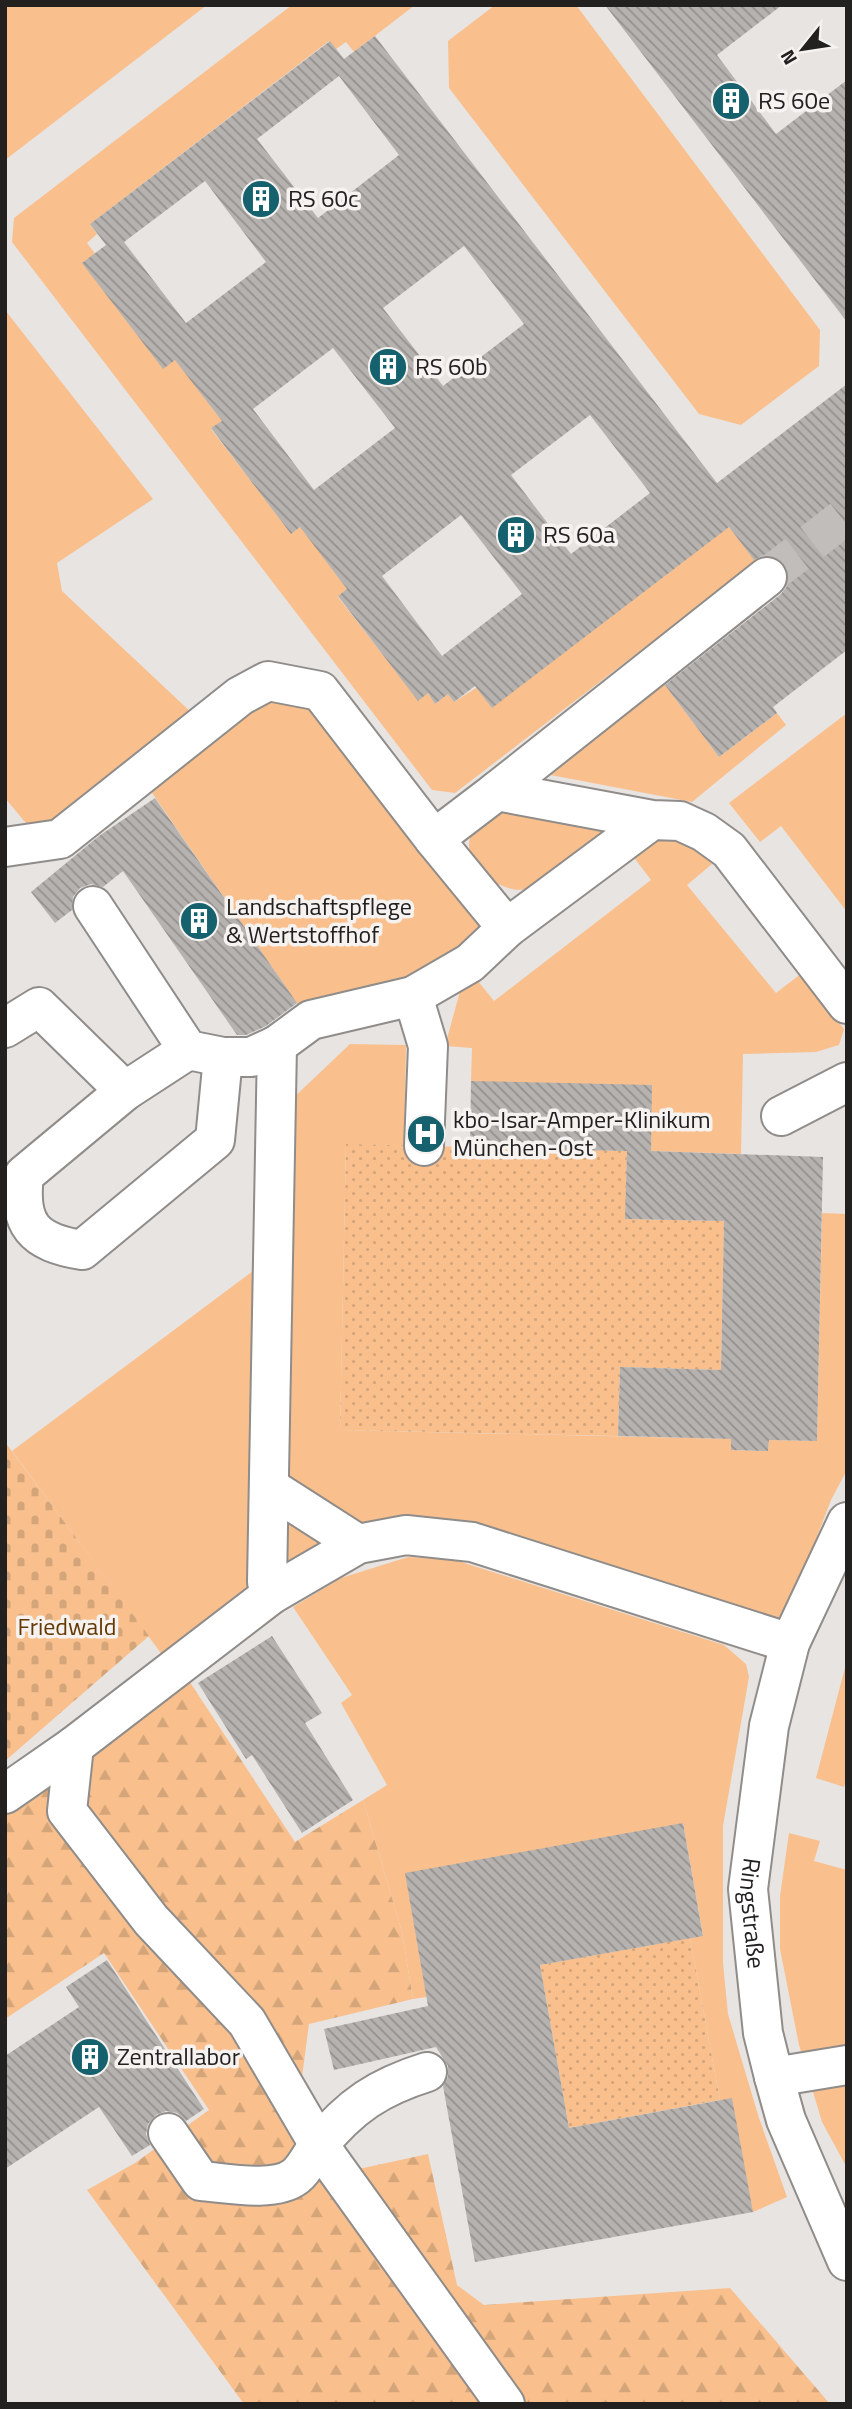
<svg xmlns="http://www.w3.org/2000/svg" width="852" height="2409" font-family="'Titillium Web',sans-serif">
<defs>
<pattern id="forest-firs" width="22" height="20" patternUnits="userSpaceOnUse" patternTransform="scale(1.75)"><rect width="22" height="20" fill="#f9c08e"/><path d="M5 1l3.5 6h-7zM16 11l3.5 6h-7z" fill="#d5a57a"/></pattern>
<pattern id="cemetery-stones" width="16" height="16" patternUnits="userSpaceOnUse" patternTransform="scale(1.75)"><rect width="16" height="16" fill="#f9c08e"/><path d="M2 7V4a2 2 0 0 1 4 0v3zM10 15v-3a2 2 0 0 1 4 0v3z" fill="#d5a57a"/></pattern>
<pattern id="park-dots" width="8" height="8" patternUnits="userSpaceOnUse" patternTransform="scale(1.75)"><rect width="8" height="8" fill="#f9c08e"/><path d="M2 2h.1M6 6h.1" fill="none" stroke="#d5a57a" stroke-width="1.8" stroke-linecap="round"/></pattern>
<pattern id="building-back-hatch" width="6" height="6" patternUnits="userSpaceOnUse" patternTransform="scale(1.75)"><rect width="6" height="6" fill="#b5b2af"/><path d="M-1 5l2 2M0 0l6 6M5-1l2 2" fill="none" stroke="#93908e"/></pattern>
</defs>
<rect width="100%" height="100%" fill="#e8e4e2"/>
<g fill="#f9c08e">
<polygon points="5,5 207,5 5,160"/>
<polygon points="292,5 415,5 354,52 346,42 336,49 329,41 90,224 97,234 87,243 222,421 211,429 291,533 302,526 347,589 338,597 418,700 428,693 435,704 448,694 454,702 729,527 756,562 455,793 432,790 12,242 14,218"/>
<polygon points="495,5 576,5 820,330 819,366 741,425 699,414 449,88 448,41"/>
<polygon points="5,310 153,499 57,563 62,591 195,716 48,823 30,828 5,798"/>
<polygon points="660,678 719,757 777,713 786,725 692,802 535,772"/>
<polygon points="282,697 325,715 478,920 481,931 417,979 378,992 298,1005 146,784 254,703"/>
<polygon points="847,713 847,912 781,826 760,842 729,803"/>
<path d="M494 810 615 824C592 842 556 881 528 889 499 896 454 859 474 829 479 822 488 816 494 810Z"/>
<polygon points="672,837 695,843 712,864 687,885 776,993 802,973 844,1029 839,1045 816,1052 743,1054 741,1154 651,1151 471,1081 472,1048 445,1046 462,984 474,976 494,1001 651,880 632,855 652,841"/>
<polygon points="350,1044 406,1045 404,1146 346,1145 340,1430 731,1439 731,1450 768,1451 769,1440 817,1441 822,1213 847,1214 847,1470 831,1500 782,1628 366,1533 282,1473 290,1101"/>
<polygon points="261,1265 258,1589 163,1656 12,1451"/>
<polygon points="287,1512 331,1546 282,1574"/>
<polygon points="408,1557 455,1560 724,1645 746,1664 749,1677 723,1826 723,1963 728,2014 759,2118 787,2197 753,2212 720,2100 690,1938 703,1935 683,1823 427,1997 413,1999 402,1932 363,1800 387,1785 341,1703 352,1695 293,1607 341,1578"/>
<polygon points="847,1660 847,1776 844,1787 816,1778"/>
<polygon points="789,1833 820,1841 814,1861 847,1870 847,2168 822,2122 799,2045 780,1949 780,1896"/>
</g>
<polygon fill="url(#forest-firs)" points="176,1661 295,1842 363,1800 402,1932 413,1999 309,2024 299,2100 326,2176 428,2154 457,2285 484,2305 730,2288 830,2404 244,2404 87,2190 135,2163 209,2110 104,1953 5,2019 5,1782"/>
<polygon fill="url(#cemetery-stones)" points="5,1442 149,1636 5,1761"/>
<g fill="url(#park-dots)">
<polygon points="346,1144 627,1151 626,1219 724,1221 721,1370 620,1367 618,1436 340,1430"/>
<polygon points="690,1938 720,2100 569,2128 540,1965"/>
</g>
<g fill="url(#building-back-hatch)" fill-rule="evenodd">
<polygon points="605,5 782,5 717,55 776,134 847,80 847,322"/>
<path d="M375 36 717 483 847 384V650L773 707 777 713 719 757 665 685 781 594 787 586 789 574 784 563 776 557 764 555 754 560 729 527 492 708 475 686 454 702 448 694 435 704 428 693 418 701 338 596 347 589 300 527 291 534 211 428 222 421 175 360 163 369 82 263 106 245 90 224 330 41 344 59ZM339 76 399 155 318 218 257 139ZM205 181 266 262 186 323 124 242ZM464 246 524 324 443 386 383 308ZM333 348 395 428 314 490 253 409ZM590 415 650 493 571 554 511 475ZM461 515 522 594 442 656 382 576Z"/>
<polygon points="155,798 297,1003 266,1026 246,1035 237,1035 123,871 103,887 91,884 80,888 73,897 72,910 55,923 31,892 99,836"/>
<polygon points="471,1081 652,1085 651,1151 823,1157 817,1441 769,1440 768,1451 731,1450 731,1439 618,1436 620,1367 721,1370 724,1221 625,1219 627,1151 470,1148"/>
<polygon points="272,1636 322,1713 305,1723 353,1800 302,1833 252,1755 246,1759 198,1683"/>
<polygon points="683,1823 703,1936 540,1965 569,2128 732,2098 753,2212 475,2262 443,2086 448,2077 448,2066 436,2047 334,2070 324,2029 428,2006 405,1873"/>
<polygon points="107,1960 204,2109 186,2121 177,2113 166,2111 156,2115 148,2124 146,2134 150,2145 132,2156 99,2107 5,2169 5,2056 79,2007 66,1987"/>
</g>
<g fill="none" stroke-linecap="round" stroke-linejoin="round">
<polyline stroke="#c0bdbb" stroke-width="38" stroke-dasharray="38 19" stroke-linecap="butt" points="767,577 847,515"/>
<g stroke="#8f8c89" stroke-width="42">
<g id="minor">
<polyline points="497,791 767,577"/>
<polyline points="652,820 507,928 434,839 497,791 652,820 680,821 704,832 729,850 847,1004"/>
<polyline points="5,847 60,839 240,696 268,681 320,691 434,839"/>
<polyline points="93,906 188,1050 223,1057 251,1057 277,1045 311,1020 413,996 470,963 507,928"/>
<polyline points="413,996 428,1046 424,1146"/>
<polyline points="5,1028 39,1007 125,1091"/>
<path d="M188 1050 125 1091 24 1175C18 1225 33 1242 82 1250L215 1140 223 1057"/>
<polyline points="781,1116 847,1082"/>
<polyline points="269,1487 358,1544"/>
<path id="s1" d="M847 1522 790 1643 769 1726 748 1889 763 2033 774 2077 786 2120 847 2261"/>
<polyline points="272,1594 267,1582 277,1045"/>
<polyline points="5,1794 74,1746"/>
<polyline points="774,2077 847,2065"/>
<path d="M168 2133 201 2181C226 2183 275 2193 296 2176 305 2169 311 2155 318 2146 350 2106 379 2087 427 2072"/>
<polyline points="505,2404 319,2145 247,2022 151,1920 67,1811 74,1746 272,1594 358,1544 406,1535 472,1542 790,1643"/>
</g>
</g>
<use href="#minor" stroke="#fff" stroke-width="38"/>
</g>
<defs>
<g id="building-disc" transform="scale(2.0125)"><circle r="9.5" fill="#16616e" stroke="#f5f2ef"/><path d="M-4-6H4V6H1V3H-1V6H-4ZM-2.5-4.3h1.7v1.8h-1.7ZM.8-4.3h1.7v1.8H.8ZM-2.5-1h1.7V.8h-1.7ZM.8-1h1.7V.8H.8Z" fill="#fff"/></g>
<g id="hospital-disc" transform="scale(2.0125)"><circle r="9.5" fill="#16616e" stroke="#f5f2ef"/><path d="M-5-5h3v3.5h4V-5h3V5h-3V1.5h-4V5h-3Z" fill="#fff"/></g>
</defs>
<g fill-rule="evenodd">
<use href="#building-disc" x="731" y="101"/>
<use href="#building-disc" x="261" y="199"/>
<use href="#building-disc" x="388" y="367"/>
<use href="#building-disc" x="516" y="535"/>
<use href="#building-disc" x="199" y="921"/>
<use href="#hospital-disc" x="426" y="1134"/>
<use href="#building-disc" x="90" y="2057"/>
</g>
<g text-anchor="middle" stroke-width="7" stroke-linejoin="round" paint-order="stroke">
<g font-size="24" fill="#222120" stroke="#f5f2ef" text-anchor="start">
<text x="758" y="109">RS 60e</text>
<text x="288" y="207">RS 60c</text>
<text x="415" y="375">RS 60b</text>
<text x="543" y="543">RS 60a</text>
<text x="226" y="915">Landschaftspflege<tspan x="226" dy="28">&amp; Wertstoffhof</tspan></text>
<text x="453" y="1128">kbo-Isar-Amper-Klinikum<tspan x="453" dy="28">München-Ost</tspan></text>
<text x="117" y="2065">Zentrallabor</text>
</g>
<g font-size="24" fill="#643700" stroke="#f5f2ef">
<text x="67" y="1635">Friedwald</text>
</g>
<g font-size="24" fill="#222120" stroke="#f5f2ef">
<text dy="8" stroke="none"><textPath href="#s1" startOffset="408">Ringstraße</textPath></text>
</g>
</g>
<rect width="852" height="2409" fill="none" stroke="#222120" stroke-width="14"/>
<g transform="translate(803 49) rotate(240)" stroke="#f5f2ef" stroke-width="5" paint-order="stroke">
<path d="M0-5L12 26L0 18L-12 26Z" fill="#222120"/>
<text y="-10" font-size="19" font-weight="bold" text-anchor="middle" fill="#222120">N</text>
</g>
</svg>
